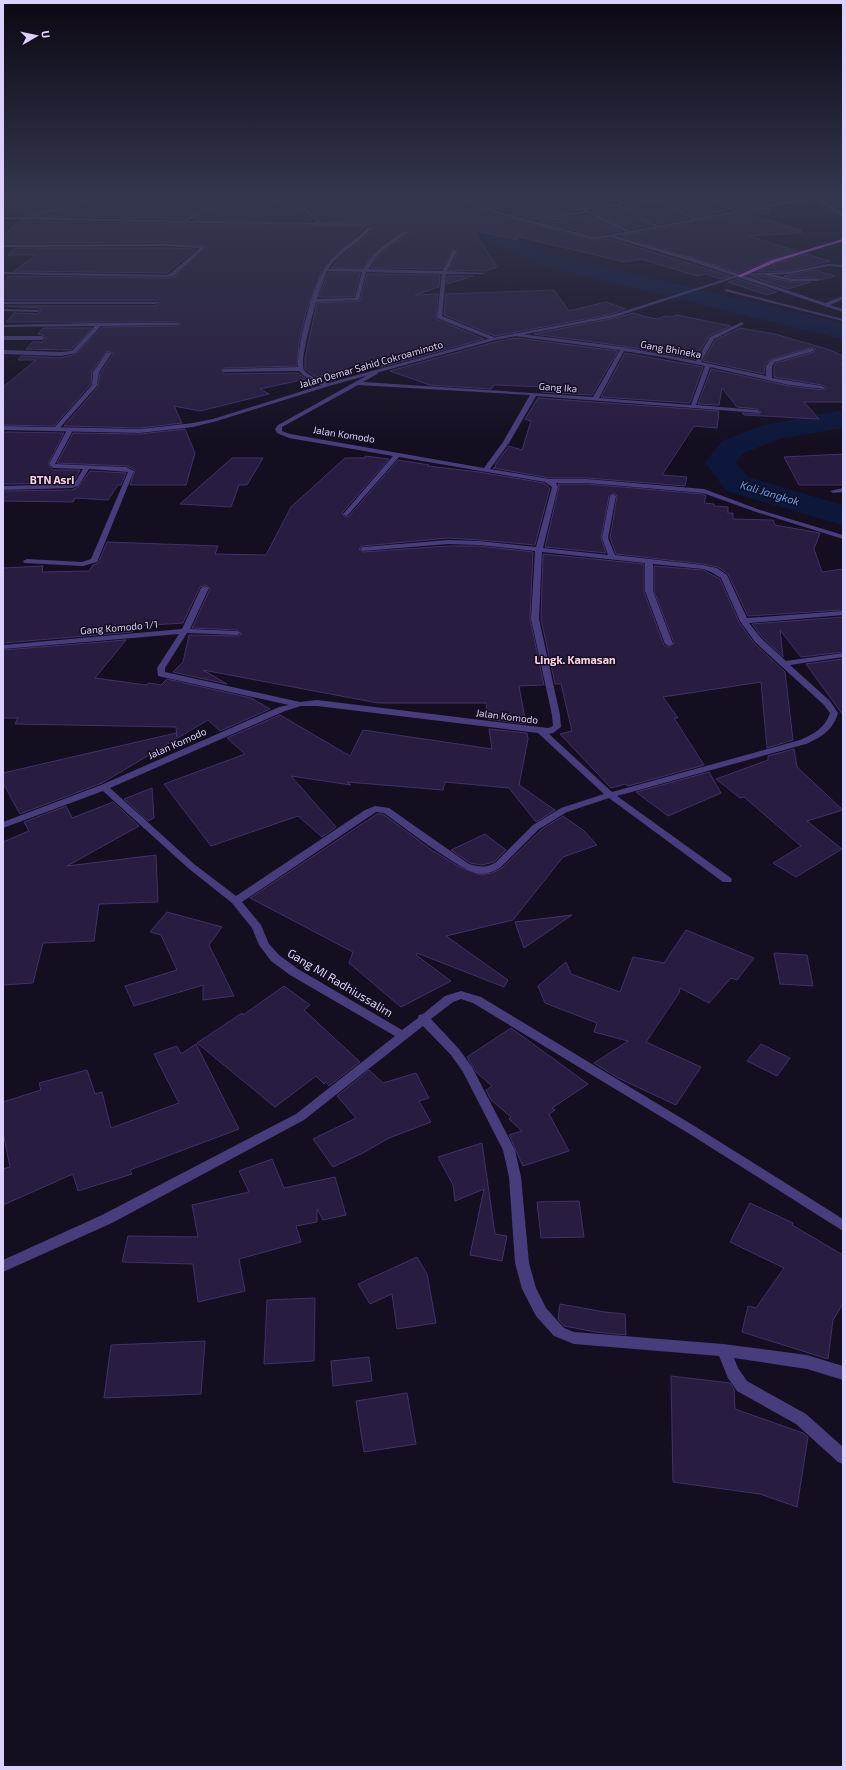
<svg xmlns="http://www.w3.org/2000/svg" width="846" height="1770" font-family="'Exo 2',sans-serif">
<rect width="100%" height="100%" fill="#140e20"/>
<polygon fill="#12272a" points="3,196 87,196 35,216 3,215"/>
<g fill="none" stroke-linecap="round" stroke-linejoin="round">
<g fill="#0d173b" fill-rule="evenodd">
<polygon points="409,202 499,232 552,255 843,323 843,339 537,265 485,240 402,212 399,208 402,204"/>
<polygon points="843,410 843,428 780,439 744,453 736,462 748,477 843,505 843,525 726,491 705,462 722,441 763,425"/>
</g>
</g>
<g fill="#281c40" stroke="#43306a">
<polygon points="44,196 86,196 30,216 25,216"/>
<polygon points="100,196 172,196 216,202 219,199 205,196 269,196 283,207 303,211 313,220 193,220 213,210 211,206 181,219 45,216"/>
<polygon points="278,196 428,196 434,200 459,199 478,208 512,219 594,240 610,239 730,276 720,279 706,274 697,276 641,259 625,262 515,236 518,240 473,230 497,267 485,271 449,270 458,252 458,250 453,250 441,269 371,268 382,253 409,234 408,230 393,236 381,245 362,268 331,268 339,259 367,235 372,228 368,224 323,221 307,207 287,203"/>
<polygon points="479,196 609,196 616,202 583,206 567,199 565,203 579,210 529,218 481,204 469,198"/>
<polygon points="618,196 649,196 650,198 624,200"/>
<polygon points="660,196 701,196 729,210 697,216"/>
<polygon points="711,196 763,196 770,202 770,204 739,209"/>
<polygon points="658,203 689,218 659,224 625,206"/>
<polygon points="616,208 651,225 631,229 592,211"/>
<polygon points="770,208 770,214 752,215 801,230 801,233 748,236 797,251 772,259 740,273 621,236"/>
<polygon points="588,215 621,231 594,235 538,221"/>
<polygon points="19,221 365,227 332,256 322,270 306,312 299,343 297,366 225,368 222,370 223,374 298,373 306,379 260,389 269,394 200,411 174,406 182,423 140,428 64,426 98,387 100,373 114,353 107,351 92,371 91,384 54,426 3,425 3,387 36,360 18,360 21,356 61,358 76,354 102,327 178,326 181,325 178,322 6,322 14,313 38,314 41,310 38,308 3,306 155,306 158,304 155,300 3,300 3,282 9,276 168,278 176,276 208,247 206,246 169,242 3,243 3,237"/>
<polygon points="14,248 169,248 196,249 167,273 14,271 36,255 8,255"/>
<polygon points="806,254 830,261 789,271 757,272 777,263"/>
<polygon points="815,270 835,276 820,280 817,278 791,278 784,276"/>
<polygon points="328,273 360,273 354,297 319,297"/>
<polygon points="367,274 440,275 439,287 415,295 438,294 436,319 484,339 381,367 368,364 317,377 313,375 305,369 305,358 317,303 360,301"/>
<polygon points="447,276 473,276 447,284"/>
<polygon points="750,276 764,276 791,282 811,282 788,289"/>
<polygon points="738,279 777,292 767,295 728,282"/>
<polygon points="554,290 569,311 606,302 625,309 612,314 495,336 444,315 446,294"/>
<polygon points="634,313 646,317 658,319 664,316 670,317 677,315 731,326 709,336 695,359 623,346 534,334 615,318"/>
<polygon points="43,328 92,328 71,350 26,349 33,342 42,342 46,339 46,338 43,335 38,334"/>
<polygon points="740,328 775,334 830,350 843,356 843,362 841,364 843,365 843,402 804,402 819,419 744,415 742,413 759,414 761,412 757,409 737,407 722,388 719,405 698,404 711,369 789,386 824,390 826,389 826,387 822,385 774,377 774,366 776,363 814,352 816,349 813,347 771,359 765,365 764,374 703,361 715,340"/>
<polygon points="516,338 618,351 592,395 542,392 545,387 494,385 491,389 430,385 390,371 495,342"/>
<polygon points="625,353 703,367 690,403 601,397"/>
<polygon points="538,398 719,411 717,428 694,426 662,475 687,477 685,486 587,478 550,478 493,468 495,468 496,463 509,446 522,450 531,421 525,419"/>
<polygon points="185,429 195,453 186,485 130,485 135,470 127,466 57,463 73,433 140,434"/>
<polygon points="3,432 64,433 48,464 53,470 80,470 73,483 3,484"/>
<polygon points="843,454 843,485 799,485 784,457"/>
<polygon points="365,456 389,459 342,513 345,517 349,516 398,460 429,465 428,466 479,472 544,483 550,488 535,545 479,540 448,538 363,546 359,549 363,552 448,546 479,546 533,552 530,619 544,685 519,686 526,724 488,719 486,703 378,703 203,670 227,684 173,672 183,662 189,635 237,636 242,634 237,630 192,628 210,589 206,585 200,587 183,623 137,626 132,632 3,643 3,568 43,566 42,572 89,571 93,565 98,563 107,542 218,546 215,554 266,555 291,507 345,458 365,458"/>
<polygon points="232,458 263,458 247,485 239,485 231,507 180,504"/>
<polygon points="90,471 126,473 121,485 118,485 108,500 75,498 73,502 3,501 3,491 72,490 78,487"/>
<polygon points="558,484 587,484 703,494 706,496 704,503 714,504 714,506 728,507 728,513 733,513 733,519 773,520 775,525 820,533 814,549 822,572 843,569 843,610 748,616 728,574 718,567 703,564 616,554 610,538 617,496 614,493 609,496 601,538 606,553 545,547 559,487"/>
<polygon points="543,554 644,564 644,592 664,645 668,647 674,643 654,591 654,566 703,570 720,579 739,622 754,643 785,672 793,740 767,748 761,682 663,697 678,718 674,718 704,765 628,786 625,784 611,788 560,734 572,731 561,684 555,684 541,619"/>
<polygon points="843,617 843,652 801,657 780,630 783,657 762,637 752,624"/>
<polygon points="126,640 95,678 146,685 149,683 161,685 167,679 251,698 270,709 220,731 208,720 102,783 20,814 3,783 3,773 176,733 177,737 176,727 15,724 18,718 3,718 3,650"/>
<polygon points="843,659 843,715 806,664"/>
<polygon points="280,715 350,756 363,730 492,749 489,729 527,733 528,739 519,785 555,810 536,822 509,788 445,782 443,790 347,782 351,785 291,776 336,827 322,837 298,816 211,846 164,784 245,754 227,738"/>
<polygon points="794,749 797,767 843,810 807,821 842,849 796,877 773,863 801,846 744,797 740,798 716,779 768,760 768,756"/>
<polygon points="709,772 721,793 668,816 636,792"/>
<polygon points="152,788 154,818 148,821 124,799"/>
<polygon points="113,802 139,826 67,866 156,855 158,902 99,904 94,941 43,943 33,983 3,985 3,842 29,831 24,822 66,806 72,818"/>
<polygon points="377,814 383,814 433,851 460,867 481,875 492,873 502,868 542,829 563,816 583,830 597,845 563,857 513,920 446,936 508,980 504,987 417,953 416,955 451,981 401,1007 349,963 353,952 250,898"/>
<polygon points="485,834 506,850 494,862 482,865 470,863 451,850"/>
<polygon points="167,912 222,927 209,945 234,996 203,1000 203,985 134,1006 125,986 177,970 161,935 150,932"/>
<polygon points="572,915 524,948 515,922"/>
<polygon points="686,930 754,958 737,980 731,978 709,1003 680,988 679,993 646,1042 701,1067 676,1105 618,1078 594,1063 628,1041 594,1032 597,1023 545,1003 538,986 566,962 571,974 620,992 633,957 664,963"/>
<polygon points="774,953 807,955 813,986 780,984"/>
<polygon points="284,986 310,1005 304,1010 360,1062 329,1086 326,1082 324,1084 316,1076 275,1107 197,1043 242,1013 243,1015"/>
<polygon points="511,1028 588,1084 552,1108 555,1110 549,1114 569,1151 523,1166 509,1135 522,1131 509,1119 511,1117 491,1100 486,1090 492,1086 476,1072 467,1057"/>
<polygon points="196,1044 239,1129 130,1170 132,1174 78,1191 73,1174 3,1205 3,1169 10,1167 3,1132 3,1102 41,1090 39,1083 87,1070 95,1094 102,1092 111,1128 179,1103 154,1054 177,1046 181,1054"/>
<polygon points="761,1044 790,1058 777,1076 747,1061"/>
<polygon points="369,1070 383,1083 416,1073 429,1098 419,1101 431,1122 389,1138 363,1153 333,1167 313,1139 356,1118 337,1096"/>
<polygon points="482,1143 495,1234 507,1236 502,1261 470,1255 484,1189 455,1201 453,1185 438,1157"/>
<polygon points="272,1159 284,1188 335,1177 346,1215 323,1220 317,1209 317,1222 296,1226 301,1242 239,1259 245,1291 198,1302 193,1264 122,1262 128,1236 198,1237 192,1205 249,1192 239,1171"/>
<polygon points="579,1201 584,1237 541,1238 537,1202"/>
<polygon points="750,1203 793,1223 792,1225 843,1255 843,1304 833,1320 828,1359 742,1332 748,1306 756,1308 784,1268 730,1242"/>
<polygon points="417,1257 427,1274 436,1323 397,1329 392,1294 370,1304 358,1284"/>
<polygon points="315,1298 314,1361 264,1364 267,1300"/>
<polygon points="560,1304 605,1312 625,1314 626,1335 596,1332 564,1326 558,1319"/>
<polygon points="205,1341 201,1394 104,1398 111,1345"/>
<polygon points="369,1357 372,1381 333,1386 331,1361"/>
<polygon points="671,1376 730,1383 734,1389 735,1409 803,1433 808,1437 797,1507 760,1494 673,1482"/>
<polygon points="407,1393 416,1444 364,1452 356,1401"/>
</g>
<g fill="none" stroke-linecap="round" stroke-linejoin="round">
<g fill="#483d7c" fill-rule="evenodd">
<polygon points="767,273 791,279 817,279 819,280 817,281 791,281 765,275"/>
<polygon points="3,336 42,336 45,338 42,340 3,340"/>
</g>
<g fill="#483d7c" fill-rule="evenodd">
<polygon points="92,196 99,196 37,217 181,221 211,207 212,209 187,221 317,222 304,210 284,206 270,196 275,196 286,204 306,208 322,222 368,225 366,226 3,219 3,217 30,217"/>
<polygon points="173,196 192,196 218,200 216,201"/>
<path d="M457 196H463L480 205 514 216 594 237 626 232 588 213 532 220 530 219 584 211 566 202 567 200 583 208 620 203 610 196H615L624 202 655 199 650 196H656L697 218 734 211 702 196H706L739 211 776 204 764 196H770L781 203 816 196 843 214V217L816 200 780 205 615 236 694 259 825 303 843 296V299L830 305 843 309V312L690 261 610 237 594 239 512 218 478 207ZM658 201 693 219 659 226 620 205ZM616 206 655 226 631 231 587 210Z"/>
<path d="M368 227 371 228C359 244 339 252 328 269H363C373 253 389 238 407 231L408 233 381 252 368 269 442 271 453 251H457L447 271 485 273 483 274H446L442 316 496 338V340H492L437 318 442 274 366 272 359 300 316 302C313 314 299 362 304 370 309 377 322 380 329 384V386C320 387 305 378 299 371L223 372V370L225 369 298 367C297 345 314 279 329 262 340 248 356 240 368 227ZM327 271 362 272 355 298 317 299Z"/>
<polygon points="169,244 206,247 175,275 168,277 3,274 3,272 167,275 171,273 200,248 169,246 3,247 3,245"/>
<polygon points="828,264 843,265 843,267 828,266 789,274 745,275 743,274 789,272"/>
<polygon points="726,289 843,319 843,321 724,291"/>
<polygon points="3,302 155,302 157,303 155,304 3,304"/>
<polygon points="3,309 38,310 40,311 38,312 3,311"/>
<path d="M742 322 744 324 714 339 701 362 766 376V366L771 360 812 348 814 349V351L775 362 772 366V378L822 386 825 388 824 389 789 385 710 367 696 405 757 410 760 412 759 413 536 396 509 443 490 469 550 479H587L704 489 760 510 843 535V539L756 512 703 493 587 483H556L558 487 543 548 608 555 602 538 610 496 613 494 616 496 608 538 615 555 703 565 717 568 727 575 747 618 843 611V615L749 623 761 638 786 661 843 653V657L790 665 830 701 838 713C833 730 822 737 806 744L617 796 731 878 732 880 731 882H723L609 798 567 812 539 829 501 867C495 871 488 874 481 874 464 874 401 825 384 813L376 812 242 902 261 925 269 944 279 955 298 969 402 1030 418 1018 419 1015 423 1014 445 996 461 991 481 997 696 1127 843 1219V1231L688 1133 473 1003 461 999 453 1002 431 1019 459 1049 472 1067 515 1150 521 1177 529 1263 536 1288 546 1308 564 1328 574 1332 723 1344 807 1355 843 1366V1380L807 1369 734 1358 738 1368 747 1381 806 1414 843 1447V1464L838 1462 796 1424 737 1391 728 1378 719 1356 574 1344 554 1336 536 1316 522 1289 515 1263 509 1177 503 1150 463 1072 451 1055 423 1026 304 1120 112 1223 3 1272V1260L102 1215 296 1114 395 1036 290 975 271 961 259 945 252 928 232 903 188 868 103 791 3 828V822L101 785 279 707 289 705 158 676 157 668 179 634 3 649V645L182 629 201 588 205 586 209 588 190 629 237 631 241 633 237 635 187 633 165 668V672L300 702 317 700 548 728 553 726 552 715 531 619 535 551 479 545 448 544 363 551 360 549 363 547 448 540 479 541 536 547 552 487 545 482 399 457 348 515 346 516 343 514 344 513 393 456 289 438 277 433 275 429 278 425 375 371 378 373 377 374 363 382 593 397 620 350 515 336 513 333 623 347 696 361 710 337ZM624 351 662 357 705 366 691 405 599 398ZM358 385 530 395 503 442 484 468 290 434 282 431V427ZM542 552 645 563V591L665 644 669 646 673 644 653 591V564L703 569 711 572 721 578 740 621 755 642 824 705 830 713C825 728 814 734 800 740L612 792 549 734 553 733 561 727 560 715 539 619ZM301 706H317L538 733 604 794 561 808 533 825 495 863C485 868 480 867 469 864L389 808 375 806 365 810 236 896 194 864 110 788 285 711Z"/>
<polygon points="98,323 178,323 180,324 178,325 101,326 76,353 61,356 3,354 3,350 61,352 72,351 95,326 3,327 3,325"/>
<polygon points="107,352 112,353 99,372 97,386 57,431 53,431 53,429 92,385 93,372"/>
<polygon points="70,428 73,430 55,464 126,467 134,471 97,562 83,566 24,563 23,561 27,559 82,562 91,559 128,472 89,469 78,486 72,488 3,490 3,486 74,484 83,469 53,468 49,464 67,430"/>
<polygon points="843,488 843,492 833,493 830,491"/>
</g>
<polygon fill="#483d7c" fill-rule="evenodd" points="737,275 741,276 615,317 495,340 329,386 217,421 193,427 140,433 3,430 3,426 140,429 193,423 213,419 325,384 492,338 612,315"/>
<polygon fill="#d160f4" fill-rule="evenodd" points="843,239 843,241 776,262 741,277 737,276 772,260"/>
</g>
<linearGradient id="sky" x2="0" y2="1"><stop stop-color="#0b0812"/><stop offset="0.44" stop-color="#34364e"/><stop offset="1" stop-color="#34364e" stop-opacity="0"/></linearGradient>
<rect width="846" height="444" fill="url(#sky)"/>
<g text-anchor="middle" stroke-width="3" stroke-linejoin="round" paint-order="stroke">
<g font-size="10" fill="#dcd1fc" stroke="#140e20">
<text transform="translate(671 349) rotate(10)" y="4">Gang Bhineka</text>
<text transform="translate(371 364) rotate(-16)" y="4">Jalan Oemar Sahid Cokroaminoto</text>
<text transform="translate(558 387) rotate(4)" y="4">Gang Ika</text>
<text transform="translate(344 434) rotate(9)" y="4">Jalan Komodo</text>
<text transform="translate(119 627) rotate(-5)" y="4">Gang Komodo 1/1</text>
<text transform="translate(507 716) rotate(7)" y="4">Jalan Komodo</text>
<text transform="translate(177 743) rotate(-24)" y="4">Jalan Komodo</text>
</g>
<g font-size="11" font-weight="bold" fill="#fcd3e7" stroke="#140e20">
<text x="52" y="484">BTN Asri</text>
<text x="575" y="664">Lingk. Kamasan</text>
</g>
<g font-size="11" font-style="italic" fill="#669ff4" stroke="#140e20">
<text transform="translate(770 493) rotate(17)" y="4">Kali Jangkok</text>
</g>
<g font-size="12" fill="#dcd1fc" stroke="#140e20">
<text transform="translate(340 983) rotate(31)" y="4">Gang MI Radhiussalim</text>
</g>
</g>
<rect width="846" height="1770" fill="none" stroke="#dcd1fc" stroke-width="8"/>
<g transform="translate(36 36) rotate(81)" stroke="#140e20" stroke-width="3" paint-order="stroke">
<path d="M0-3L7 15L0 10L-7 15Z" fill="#dcd1fc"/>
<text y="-6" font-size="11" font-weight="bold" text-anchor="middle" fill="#dcd1fc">U</text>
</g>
</svg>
